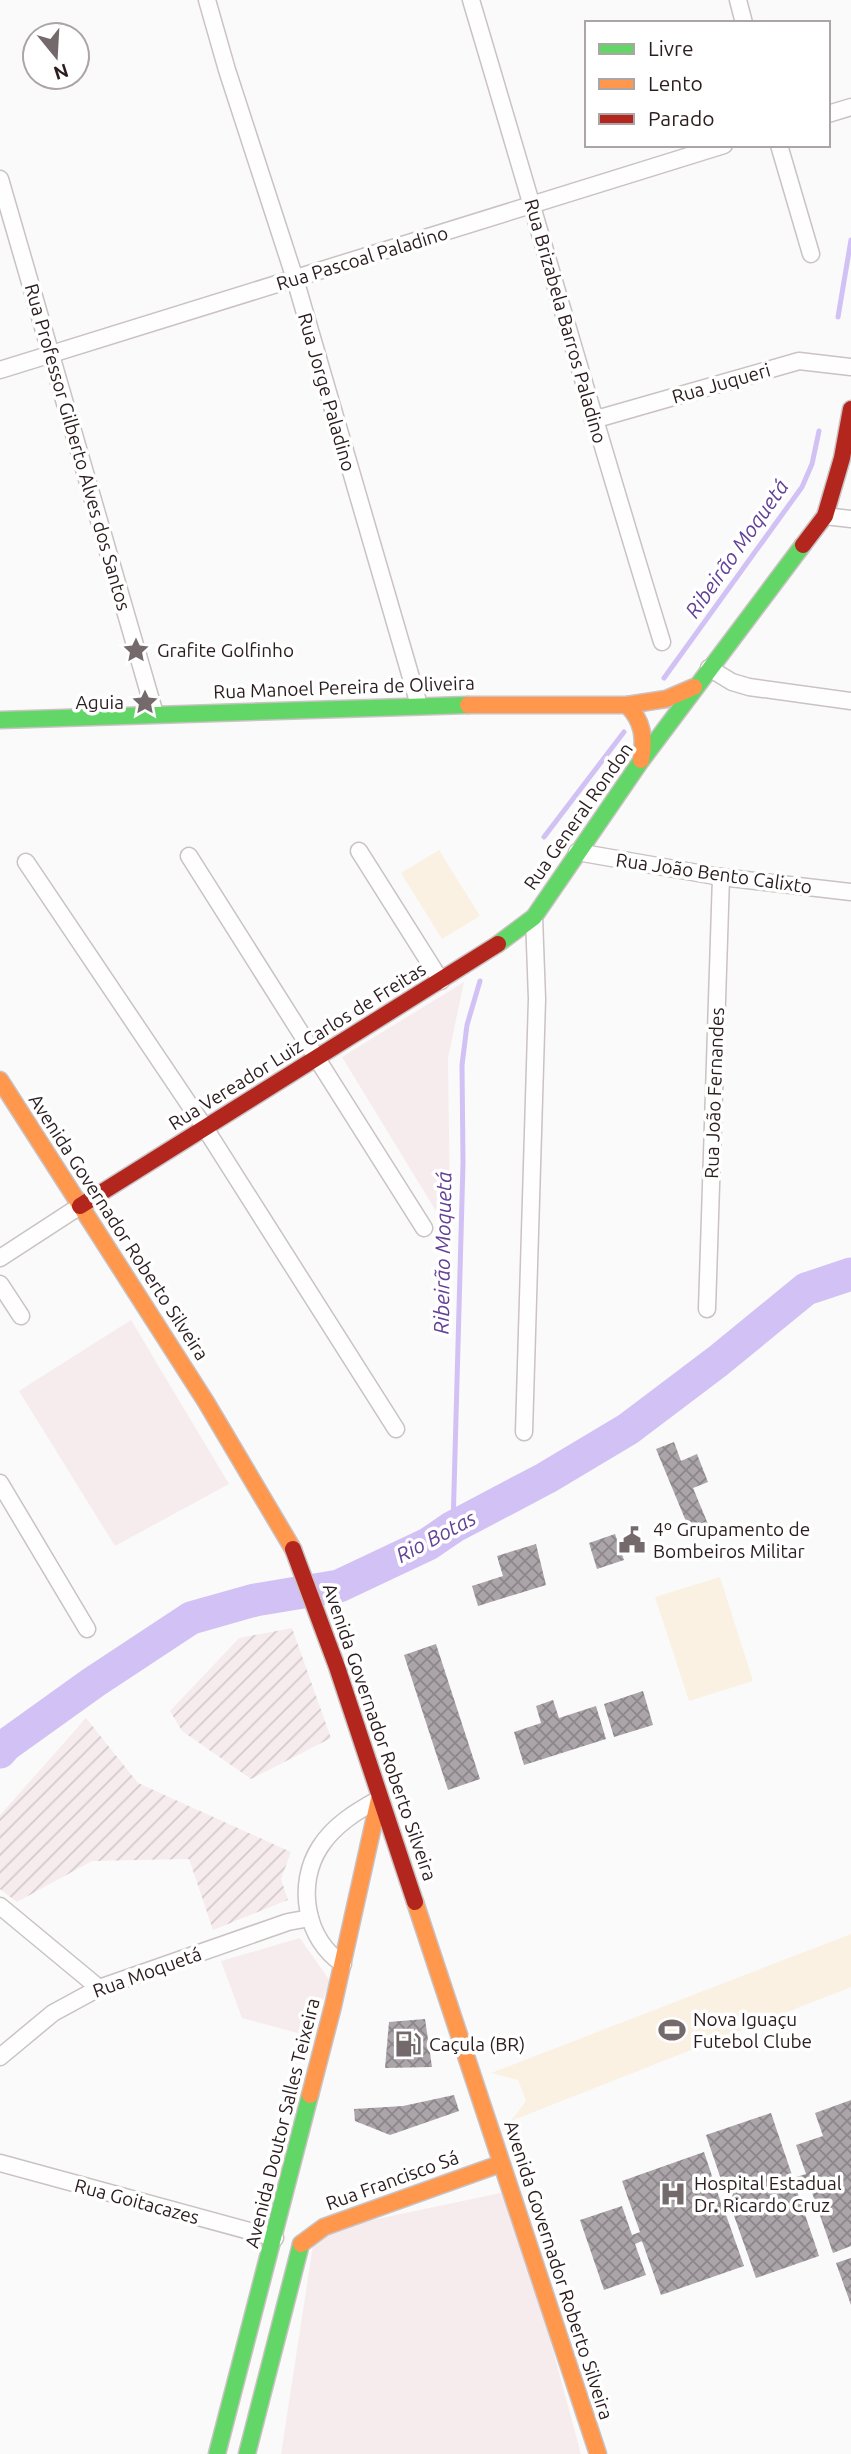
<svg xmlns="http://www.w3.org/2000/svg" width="851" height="2454" font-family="Ubuntu,sans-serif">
<defs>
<pattern id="industrial-furrows" width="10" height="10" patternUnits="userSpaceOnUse" patternTransform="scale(1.75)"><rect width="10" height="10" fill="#f7eced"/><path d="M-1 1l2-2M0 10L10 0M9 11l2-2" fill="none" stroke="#d4cacb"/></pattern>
<pattern id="building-cross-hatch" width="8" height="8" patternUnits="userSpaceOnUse" patternTransform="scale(1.75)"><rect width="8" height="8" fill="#aba5aa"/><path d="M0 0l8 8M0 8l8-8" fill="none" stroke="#8b868a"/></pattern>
</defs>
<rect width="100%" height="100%" fill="#fafafa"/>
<g fill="#f7eced">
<polygon points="464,982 448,1058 450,1203 436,1211 342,1057"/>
<polygon points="131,1320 229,1484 115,1546 19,1391"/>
<polygon points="300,1938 330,1981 309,2036 242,2018 221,1961"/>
<polygon points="510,2191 581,2454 281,2454 315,2232"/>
</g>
<g fill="url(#industrial-furrows)">
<polygon points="292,1628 331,1738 251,1779 182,1731 170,1711 239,1638"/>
<polygon points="86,1718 138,1783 291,1852 281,1879 288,1900 213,1930 189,1859 92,1861 17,1902 0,1889 0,1815"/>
</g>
<g fill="#faf1e3">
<polygon points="439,850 480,916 442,939 401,873"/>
<polygon points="720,1577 753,1681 689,1701 655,1597"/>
<polygon points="851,1934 851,1987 511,2121 526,2101 518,2080 491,2073"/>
</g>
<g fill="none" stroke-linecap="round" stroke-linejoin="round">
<g stroke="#d2c1f4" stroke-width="5">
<polyline points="838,317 851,240"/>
<polyline points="664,678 802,487 812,464 819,431"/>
<polyline points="544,837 624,732"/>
<polyline points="453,1527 463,1163 462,1065 467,1025 480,981"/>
</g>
<polyline stroke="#d2c1f4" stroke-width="33" points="0,1752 6,1745 94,1682 191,1618 255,1600 339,1586 428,1544 453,1527 546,1478 628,1429 718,1361 806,1289 851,1274"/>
</g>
<g fill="url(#building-cross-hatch)">
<polygon points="674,1442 681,1461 697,1454 708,1482 693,1488 708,1524 690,1531 656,1449"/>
<polygon points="615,1534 624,1560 597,1569 589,1543"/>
<polygon points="536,1544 546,1585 478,1606 472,1586 503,1576 497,1556"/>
<polygon points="436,1644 480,1779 448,1790 404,1655"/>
<polygon points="643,1691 653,1725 614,1737 604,1704"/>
<polygon points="553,1700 559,1718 596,1706 606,1739 524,1765 514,1732 541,1723 536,1706"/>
<polygon points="425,2019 432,2067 385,2068 389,2022"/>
<polygon points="454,2095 459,2111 390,2135 355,2121 354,2109 403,2106"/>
<polygon points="851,2100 851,2246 833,2253 809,2184 796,2188 819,2256 756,2278 732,2210 725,2212 744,2266 661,2295 642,2241 635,2244 646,2275 604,2290 580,2220 622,2206 632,2235 640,2232 622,2181 704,2152 721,2203 728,2200 706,2135 771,2113 793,2178 806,2174 796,2145 823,2136 815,2113"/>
<polygon points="851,2258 851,2305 836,2263"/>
</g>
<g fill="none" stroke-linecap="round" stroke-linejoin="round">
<g stroke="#cac2c3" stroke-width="19">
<g id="street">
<polyline points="207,0 227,70 295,279 419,705"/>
<path d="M471 0C535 214 596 428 662 642"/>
<polyline points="738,0 744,23"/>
<polyline points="828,114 851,107"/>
<polyline points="779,145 811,254"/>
<polyline points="0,179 155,714"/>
<polyline points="0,370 724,145"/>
<polyline points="593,420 799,361 851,367"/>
<polyline points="825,516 851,519"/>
<polyline points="709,668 732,682 749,687 851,701"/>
<polyline points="359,851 441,981"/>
<polyline points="577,852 721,877 851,892"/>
<polyline points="189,856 424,1228"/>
<polyline points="26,862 205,1128 396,1429"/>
<polyline points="0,1258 80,1206"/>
<polyline points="0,1284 21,1316"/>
<polyline points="707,1309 721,877"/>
<polyline points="524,1432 537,999 534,917"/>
<polyline points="0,1483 87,1629"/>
<polyline points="0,1906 99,1988"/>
<path d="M343 1964C305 1939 296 1884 320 1847 334 1825 357 1811 379 1799"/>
<polyline points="0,2057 53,2013 99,1988 288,1922 310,1918"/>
<polyline points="0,2163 275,2238"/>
</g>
</g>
<g stroke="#cac2c3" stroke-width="19">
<g id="fast">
<polyline points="0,720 468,705"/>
<polyline points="498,944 534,917 641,761 803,545"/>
<polyline points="217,2454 310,2095"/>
<polyline points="247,2454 301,2244"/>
</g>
</g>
<g stroke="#cac2c3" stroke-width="19">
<g id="slow">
<polyline points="468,705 627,705 666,699 694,687"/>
<path d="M627 705C643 721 645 738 641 760"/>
<polyline points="0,1080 206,1402 293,1549"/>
<polyline points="415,1902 598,2454"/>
<polyline points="310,2095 333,2006 379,1799"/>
<polyline points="301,2244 324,2227 500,2164"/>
</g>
</g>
<g stroke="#cac2c3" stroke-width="19">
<g id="jam">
<polyline points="803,545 825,516 842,458 851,409"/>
<polyline points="80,1206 498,944"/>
<polyline points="293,1549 337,1667 415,1902"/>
</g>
</g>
<use href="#street" stroke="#fefefe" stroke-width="16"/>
<use href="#fast" stroke="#63d668" stroke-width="16"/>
<use href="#slow" stroke="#ff974d" stroke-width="16"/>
<use href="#jam" stroke="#b3261e" stroke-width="16"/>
</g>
<defs>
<g id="sight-bare" transform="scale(2.1)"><path d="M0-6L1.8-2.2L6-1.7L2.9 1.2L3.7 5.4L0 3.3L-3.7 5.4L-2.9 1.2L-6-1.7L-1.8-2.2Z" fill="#746a6c" stroke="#fff" stroke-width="2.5" paint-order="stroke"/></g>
<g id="civic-bare" transform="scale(2.1)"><path d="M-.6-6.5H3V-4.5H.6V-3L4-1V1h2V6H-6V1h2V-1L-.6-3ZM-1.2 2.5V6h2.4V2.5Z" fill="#746a6c" stroke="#fff" stroke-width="2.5" paint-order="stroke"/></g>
<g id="stadium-bare" transform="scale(2.1)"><path d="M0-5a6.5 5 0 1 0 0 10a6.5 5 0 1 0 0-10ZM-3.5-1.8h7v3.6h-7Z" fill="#746a6c" stroke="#fff" stroke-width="2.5" paint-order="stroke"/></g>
<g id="fuel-bare" transform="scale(2.1)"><path d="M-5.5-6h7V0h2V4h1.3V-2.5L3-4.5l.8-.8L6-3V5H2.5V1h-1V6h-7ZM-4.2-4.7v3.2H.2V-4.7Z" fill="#746a6c" stroke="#fff" stroke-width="2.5" paint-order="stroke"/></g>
<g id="hospital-bare" transform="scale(2.1)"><path d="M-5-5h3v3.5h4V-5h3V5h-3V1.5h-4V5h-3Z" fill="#746a6c" stroke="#fff" stroke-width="2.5" paint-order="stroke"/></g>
</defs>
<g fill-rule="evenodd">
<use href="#sight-bare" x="136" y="650"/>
<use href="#sight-bare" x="145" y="702"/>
<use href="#civic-bare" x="632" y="1540"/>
<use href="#stadium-bare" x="672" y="2030"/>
<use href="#fuel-bare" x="408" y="2044"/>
<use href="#hospital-bare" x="673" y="2194"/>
</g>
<g text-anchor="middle" stroke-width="7" stroke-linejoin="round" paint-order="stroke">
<g font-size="19" fill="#2c1d1f" stroke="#fff">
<text transform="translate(362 258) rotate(-17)" y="7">Rua Pascoal Paladino</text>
<text transform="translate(566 321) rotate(74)" y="7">Rua Brizabela Barros Paladino</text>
<text transform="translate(721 383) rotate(-16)" y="7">Rua Juqueri</text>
<text transform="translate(327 392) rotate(74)" y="7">Rua Jorge Paladino</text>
<text transform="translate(78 447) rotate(74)" y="7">Rua Professor Gilberto Alves dos Santos</text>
<text transform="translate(344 687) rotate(-2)" y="7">Rua Manoel Pereira de Oliveira</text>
<text transform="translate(578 816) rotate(-55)" y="7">Rua General Rondon</text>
<text transform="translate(714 873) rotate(8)" y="7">Rua João Bento Calixto</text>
<text transform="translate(297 1046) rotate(-32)" y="7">Rua Vereador Luiz Carlos de Freitas</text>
<text transform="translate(714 1093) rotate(-88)" y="7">Rua João Fernandes</text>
<text transform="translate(119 1227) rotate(57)" y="7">Avenida Governador Roberto Silveira</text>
<text transform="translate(380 1732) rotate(71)" y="7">Avenida Governador Roberto Silveira</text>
<text transform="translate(147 1972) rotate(-20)" y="7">Rua Moquetá</text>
<text transform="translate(282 2123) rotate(-76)" y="7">Avenida Doutor Salles Teixeira</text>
<text transform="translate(392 2180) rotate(-20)" y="7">Rua Francisco Sá</text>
<text transform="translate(137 2201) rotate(15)" y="7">Rua Goitacazes</text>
<text transform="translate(559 2270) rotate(72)" y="7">Avenida Governador Roberto Silveira</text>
</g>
<g font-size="19" fill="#2c1d1f" stroke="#fff" text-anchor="start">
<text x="157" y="657">Grafite Golfinho</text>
<text x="124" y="709" text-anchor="end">Aguia</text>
<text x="653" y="1536">4º Grupamento de<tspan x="653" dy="22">Bombeiros Militar</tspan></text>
<text x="693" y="2026">Nova Iguaçu<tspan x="693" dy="22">Futebol Clube</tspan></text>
<text x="429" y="2051">Caçula (BR)</text>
<text x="694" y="2190">Hospital Estadual<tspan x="694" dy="22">Dr. Ricardo Cruz</tspan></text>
</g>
<g font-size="21" font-style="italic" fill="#634197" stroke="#fff">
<text transform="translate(737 549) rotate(-55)" y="7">Ribeirão Moquetá</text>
<text transform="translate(443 1253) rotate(-89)" y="7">Ribeirão Moquetá</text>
<text transform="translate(436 1537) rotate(-28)" y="7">Rio Botas</text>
</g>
</g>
<rect x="585" y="21" width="245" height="126" fill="#ffffff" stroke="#aba5a5" stroke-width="2"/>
<rect x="599" y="44" width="35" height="10" fill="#63d668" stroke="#aba5a5" stroke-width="2"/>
<text x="648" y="56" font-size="21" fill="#2c1d1f">Livre</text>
<rect x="599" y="79" width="35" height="10" fill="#ff974d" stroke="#aba5a5" stroke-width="2"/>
<text x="648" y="91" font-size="21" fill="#2c1d1f">Lento</text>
<rect x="599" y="114" width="35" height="10" fill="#b3261e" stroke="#aba5a5" stroke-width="2"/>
<text x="648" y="126" font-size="21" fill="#2c1d1f">Parado</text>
<g transform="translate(56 56) rotate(162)"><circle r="33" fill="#ffffff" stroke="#aba5a5" stroke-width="2"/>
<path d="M0-5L12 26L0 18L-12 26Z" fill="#746a6c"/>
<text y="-10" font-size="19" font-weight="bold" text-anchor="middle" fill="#2c1d1f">N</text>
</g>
</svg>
